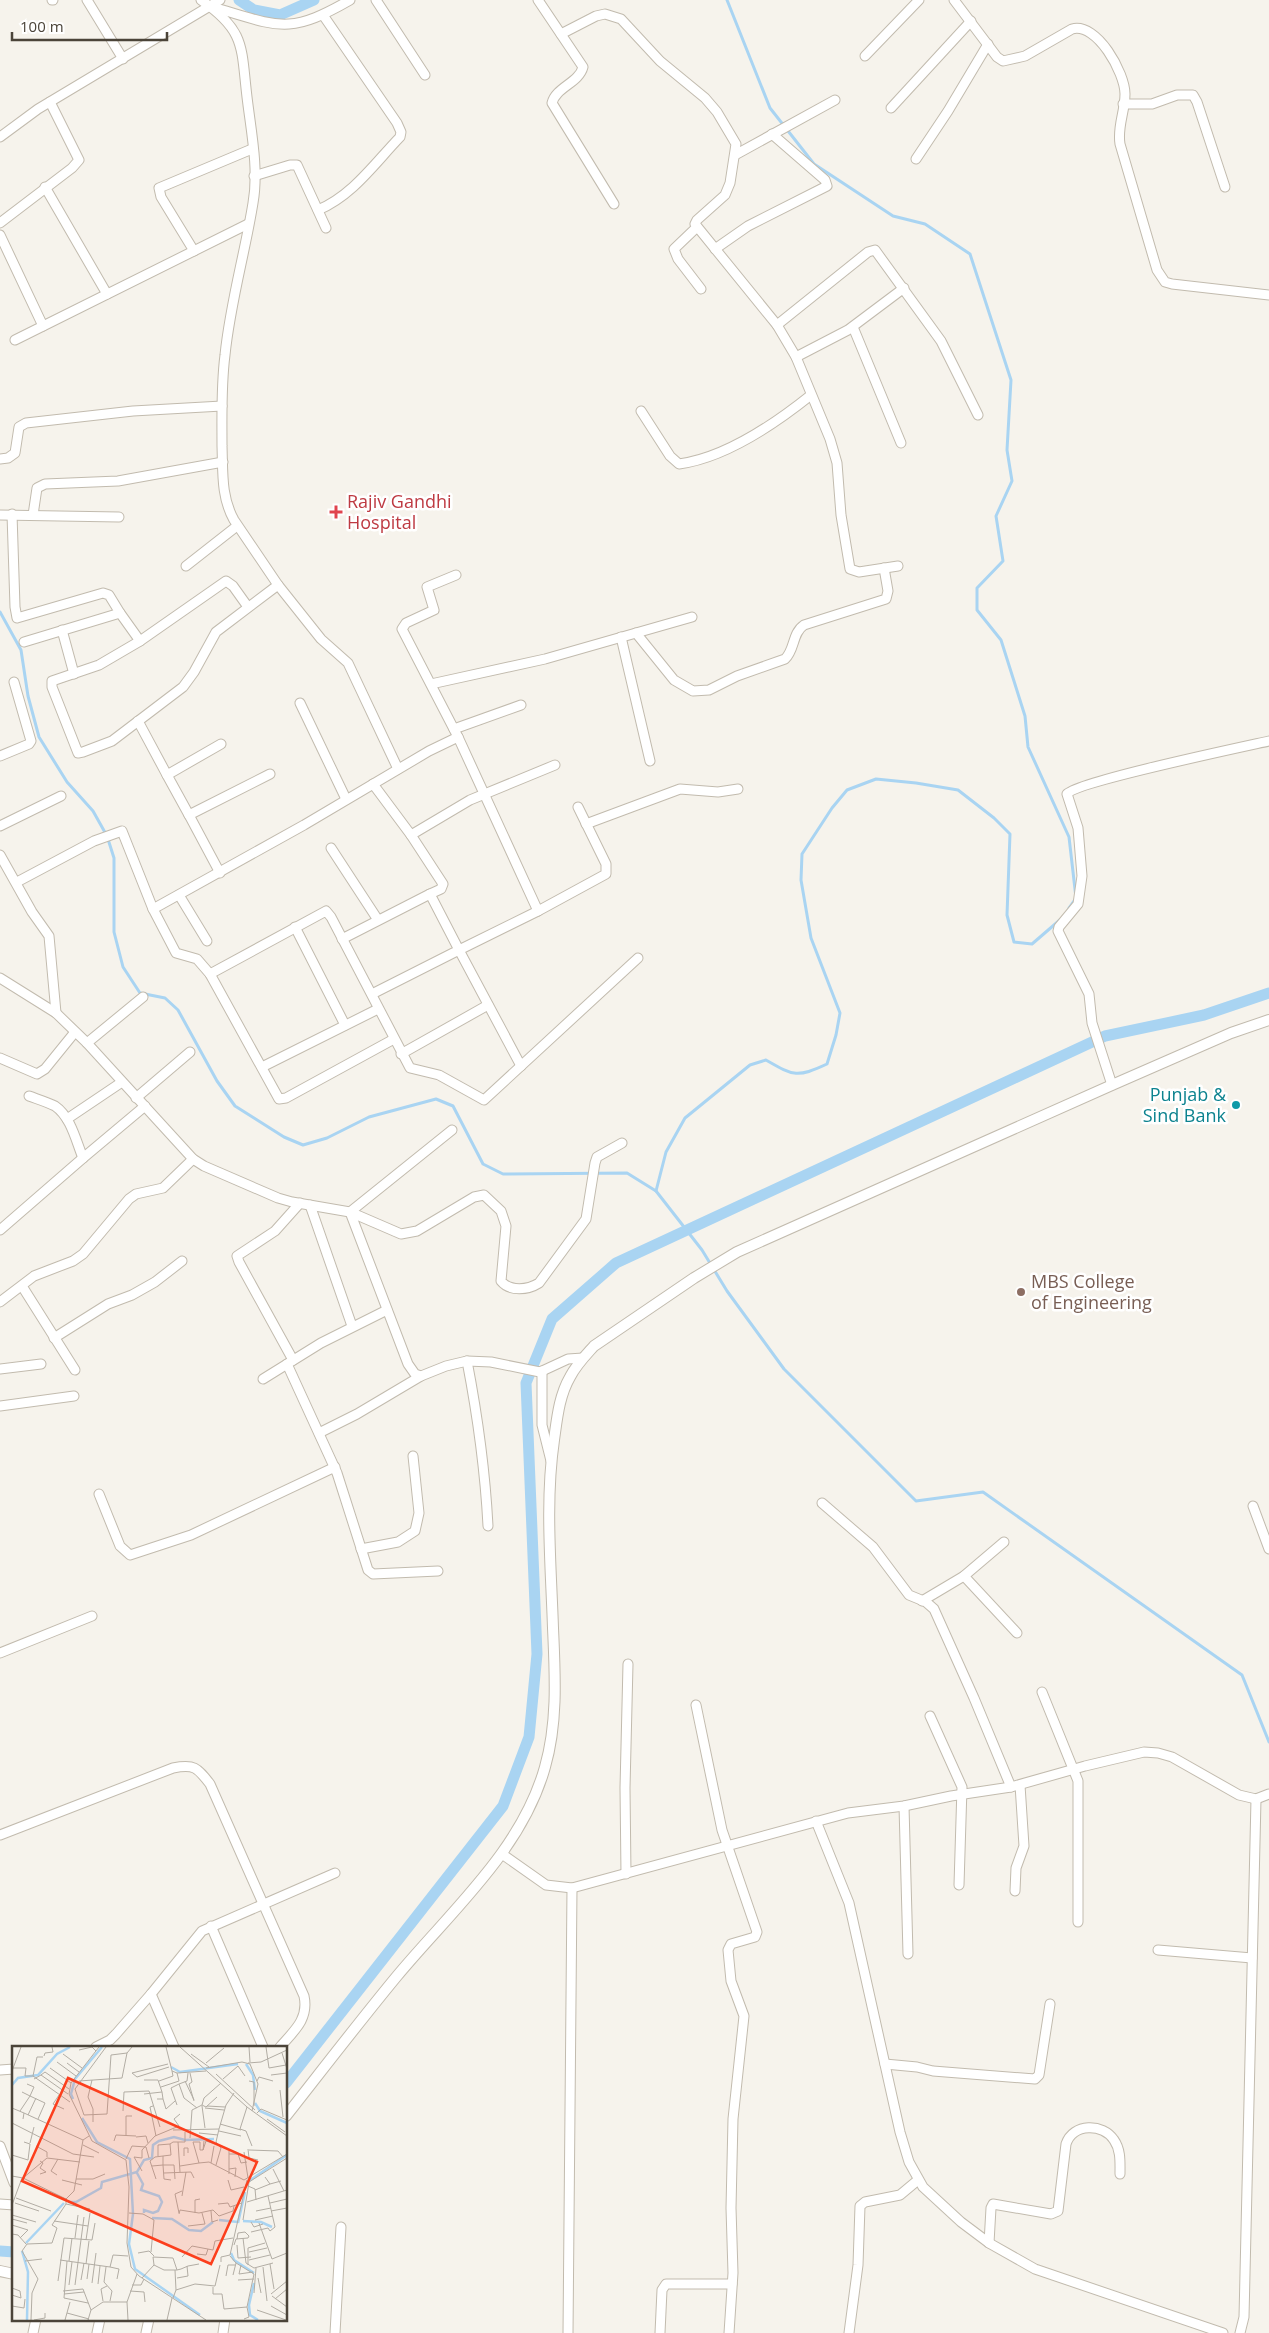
<svg xmlns="http://www.w3.org/2000/svg" width="1269" height="2333" font-family="'Open Sans',sans-serif">
<rect width="100%" height="100%" fill="#f6f3ec"/>
<g fill="none" stroke-linecap="round" stroke-linejoin="round">
<g stroke="#a9d4f2" stroke-width="3">
<polyline points="727,0 770,108 814,164 893,216 925,224 970,254 1011,380 1007,450 1012,481 996,516 1003,561 977,588 977,610 1001,640 1025,716 1028,747 1069,837 1076,898 1069,908"/>
<polyline points="0,612 21,650 28,696 39,737 67,782 93,811 107,836 114,858 114,932 123,967 140,993 165,998 178,1010 217,1081 235,1106 284,1137 303,1145 327,1138 369,1117 436,1099 453,1106 483,1164 503,1174 627,1173 656,1191 702,1250 727,1291 784,1369 916,1501 983,1492 1242,1675 1269,1742"/>
<path d="M656 1191 666 1152 685 1118 750 1065 766 1060C794 1076 797 1078 827 1064L836 1035 840 1013 811 938 801 880 802 854 832 808 847 790 876 779 916 783 958 790 994 818 1010 834 1007 915 1014 942 1032 944 1061 919"/>
</g>
<g stroke="#a9d4f2" stroke-width="11">
<polyline points="239,0 254,10 280,15 314,0"/>
<polyline points="286,2083 503,1806 529,1737 537,1654 526,1383 552,1319 616,1263 1105,1036 1204,1015 1269,993"/>
<polyline points="0,2251 14,2252"/>
</g>
<g stroke="#c2bbae" stroke-width="11">
<g id="minor">
<polyline points="52,0 53,0"/>
<polyline points="87,0 123,59"/>
<polyline points="376,0 425,75"/>
<path d="M538 0 583 67C579 83 556 87 552 103L614 204"/>
<path d="M954 0 997 57 1003 61 1025 56 1072 29C1097 22 1125 73 1125 94 1125 112 1117 127 1120 144L1157 270 1165 282 1172 284 1269 295"/>
<path d="M216 8C280 27 289 35 350 0"/>
<polyline points="561,34 596,16 605,14 621,19 660,61 705,98 717,112 736,144 730,183 725,195 697,220 695,224 777,325 796,357 830,439 837,463 841,515 850,569 859,572 898,566"/>
<polyline points="865,56 919,0"/>
<polyline points="1123,104 1152,104 1177,95 1193,95 1197,102 1225,187"/>
<polyline points="891,108 971,21"/>
<polyline points="0,137 38,109 220,0"/>
<polyline points="735,155 835,100"/>
<polyline points="916,159 948,111 988,44"/>
<polyline points="254,176 290,165 297,165 326,228"/>
<polyline points="45,187 107,294"/>
<path d="M318 210C353 195 374 164 400 137L401 132 397 123 323 15"/>
<polyline points="0,223 72,168 79,160 50,102"/>
<polyline points="697,227 674,249 678,259 701,289"/>
<polyline points="0,235 43,326"/>
<polyline points="715,249 748,226 827,186 825,180 772,134"/>
<polyline points="194,251 161,197 159,188 252,149"/>
<polyline points="777,325 868,252 875,250 941,341 978,415"/>
<polyline points="853,327 901,443"/>
<polyline points="15,340 248,224"/>
<polyline points="796,357 848,330 904,288"/>
<path d="M641 411 670 456 679 464C725 458 776 423 811 395"/>
<polyline points="0,459 8,458 15,453 19,427 26,423 133,411 222,406"/>
<polyline points="12,514 15,607 17,618 103,593 109,595 120,613"/>
<polyline points="0,515 119,517"/>
<polyline points="33,515 37,488 45,484 118,481 223,462"/>
<polyline points="186,566 237,526"/>
<polyline points="456,575 427,587 434,610 406,623 402,629 458,737 538,911"/>
<polyline points="278,585 321,639 348,663 398,769"/>
<polyline points="62,630 74,674"/>
<path d="M636 633 674 680 693 691 709 690 737 676 785 659C795 650 792 633 804 625L886 599 888 591 884 568"/>
<polyline points="621,637 650,761"/>
<polyline points="140,641 226,581 233,586 248,607"/>
<path d="M24 642 120 613 140 641 99 665 52 681V687L78 753 83 752 112 741 183 687 194 672 216 632 278 585 234 520C221 497 223 472 222 446 222 416 221 386 225 355 230 304 245 253 253 203 259 169 251 131 247 97 241 47 246 31 201 0"/>
<polyline points="431,684 545,659 692,617"/>
<polyline points="300,703 346,799"/>
<polyline points="138,721 167,775"/>
<polyline points="454,729 521,705"/>
<polyline points="458,737 429,751 304,825 153,909 176,953 197,959 210,974 326,911 331,917 410,1068 439,1075 484,1100 638,958"/>
<polyline points="221,744 167,775 189,815 270,774"/>
<polyline points="0,756 29,744 31,741 14,682"/>
<polyline points="373,784 411,835"/>
<polyline points="189,815 220,873"/>
<polyline points="586,824 680,789 718,792 738,789"/>
<polyline points="0,826 61,796"/>
<polyline points="331,848 378,920"/>
<polyline points="0,855 32,912 49,936 56,1013"/>
<polyline points="17,882 94,841 122,831 153,909"/>
<polyline points="179,895 207,941"/>
<polyline points="295,927 345,1025"/>
<polyline points="342,939 430,894"/>
<polyline points="210,974 279,1099 286,1098 394,1039"/>
<path d="M0 978 56 1013 87 1043 193 1159 204 1166 278 1198 292 1202 350 1212 401 1234 417 1231 474 1197 484 1195 501 1211 506 1226 501 1281C510 1292 528 1290 539 1283L586 1219 595 1163 597 1157 622 1143"/>
<polyline points="372,994 459,950 430,894 441,889 443,884 411,835 470,800 555,765"/>
<polyline points="87,1043 143,997"/>
<polyline points="401,1054 488,1005"/>
<polyline points="0,1058 37,1074 45,1069 75,1032"/>
<polyline points="521,1066 459,950 538,911 606,874 606,864 578,807"/>
<polyline points="262,1067 378,1009"/>
<path d="M1112 1085 1092 1023 1089 994 1058 931 1059 927 1078 904 1082 876 1078 828 1067 794C1076 782 1242 747 1269 741"/>
<path d="M29 1096C37 1099 47 1102 55 1106 71 1117 76 1141 83 1158L145 1106"/>
<polyline points="136,1098 190,1052"/>
<polyline points="67,1119 122,1082"/>
<polyline points="452,1130 350,1212 408,1364 415,1374 421,1376 446,1366 467,1361 491,1362 540,1372 568,1359 583,1358"/>
<polyline points="310,1205 352,1326"/>
<polyline points="0,1230 83,1158"/>
<polyline points="22,1286 75,1370"/>
<polyline points="0,1302 34,1276 73,1261 83,1254 129,1199 136,1194 163,1188 193,1159"/>
<polyline points="54,1338 108,1304 132,1295 155,1282 182,1261"/>
<polyline points="293,1360 239,1262 237,1256 275,1231 300,1203"/>
<path d="M467 1361C478 1418 485 1468 488 1526"/>
<polyline points="287,1364 337,1473 368,1570 373,1574 438,1571"/>
<polyline points="0,1369 41,1364"/>
<polyline points="542,1371 542,1425 551,1461"/>
<polyline points="263,1379 321,1343 387,1310"/>
<polyline points="0,1406 74,1396"/>
<polyline points="319,1433 357,1414 421,1376"/>
<polyline points="99,1494 120,1546 130,1555 191,1535 335,1467"/>
<polyline points="822,1503 873,1547 909,1595 926,1602 934,1609 974,1698 1011,1787"/>
<polyline points="1253,1506 1269,1549"/>
<polyline points="361,1549 398,1542 415,1531 419,1513 413,1456"/>
<polyline points="964,1576 1017,1633"/>
<polyline points="922,1601 964,1576 1004,1542"/>
<polyline points="0,1653 92,1616"/>
<polyline points="1042,1692 1078,1781 1078,1922"/>
<polyline points="696,1705 722,1830 757,1932 755,1937 731,1944 728,1950 731,1981 744,2016 733,2119 731,2208 733,2273 729,2333"/>
<polyline points="930,1716 962,1787 959,1885"/>
<polyline points="904,1806 908,1954"/>
<polyline points="816,1821 849,1903 900,2132 909,2162 923,2187 961,2222 989,2243 1035,2269 1223,2333"/>
<path d="M0 1835 173 1768C194 1764 197 1767 210 1784L304 1996C309 2019 294 2031 280 2047"/>
<polyline points="502,1854 546,1885 572,1888 848,1813 904,1806 951,1796 1011,1787 1085,1766 1144,1752 1158,1753 1172,1757 1239,1795 1256,1799 1269,1794"/>
<polyline points="626,1874 625,1788 628,1664"/>
<polyline points="1015,1891 1016,1868 1024,1846 1020,1785"/>
<polyline points="211,1926 263,2047"/>
<polyline points="1158,1950 1252,1958"/>
<polyline points="151,1994 174,2047"/>
<polyline points="96,2047 110,2040 116,2034 151,1994 202,1931 335,1873"/>
<polyline points="885,2064 917,2067 933,2071 1035,2079 1039,2075 1050,2004"/>
<polyline points="0,2070 14,2069"/>
<polyline points="0,2146 14,2183"/>
<polyline points="0,2204 14,2205"/>
<path d="M989 2243 991 2208 993 2204 1051 2214 1058 2211 1066 2144C1073 2123 1103 2123 1114 2140 1121 2150 1120 2162 1120 2174"/>
<polyline points="33,2333 36,2319"/>
<polyline points="97,2333 100,2319"/>
<polyline points="146,2333 149,2319"/>
<polyline points="223,2333 225,2319"/>
<polyline points="335,2333 341,2227"/>
<polyline points="568,2333 572,1888"/>
<polyline points="660,2333 662,2290 666,2284 732,2284"/>
<polyline points="849,2333 858,2265 860,2206 865,2202 900,2195 918,2180"/>
<polyline points="1240,2333 1244,2317 1256,1799"/>
</g>
</g>
<g stroke="#c2bbae" stroke-width="12">
<g id="tertiary">
<path d="M286 2116C323 2069 359 2022 397 1976 451 1911 522 1850 545 1767 558 1722 555 1674 553 1628 551 1566 545 1502 554 1440 557 1419 559 1396 570 1377 576 1365 585 1356 594 1346L694 1278 737 1252 1112 1085 1231 1033 1269 1020"/>
<polyline points="0,2271 14,2274"/>
</g>
</g>
<use href="#minor" stroke="#fff" stroke-width="9"/>
<use href="#tertiary" stroke="#fff" stroke-width="10"/>
</g>
<path fill="#e0444e" stroke="#fff" stroke-width="2" d="M333.5 504.5h5v5h5v5h-5v5h-5v-5h-5v-5h5z"/>
<circle fill="#0f9aa8" stroke="#fff" stroke-width="2" cx="1236" cy="1105" r="5"/>
<circle fill="#8d6e63" stroke="#fff" stroke-width="2" cx="1021" cy="1292" r="5"/>
<g text-anchor="middle" stroke-width="5" stroke-linejoin="round" paint-order="stroke">
<g font-size="18" fill="#be3a42" stroke="#fff" text-anchor="start">
<text x="347" y="508">Rajiv Gandhi<tspan x="347" dy="21">Hospital</tspan></text>
</g>
<g font-size="18" fill="#0d838f" stroke="#fff" text-anchor="end">
<text x="1226" y="1101">Punjab &amp;<tspan x="1226" dy="21">Sind Bank</tspan></text>
</g>
<g font-size="18" fill="#785e54" stroke="#fff" text-anchor="start">
<text x="1031" y="1288">MBS College<tspan x="1031" dy="21">of Engineering</tspan></text>
</g>
</g>
<g transform="translate(12 2046)">
<rect width="275" height="275" fill="#f6f3ec"/>
<path fill="none" stroke="#a9d4f2" stroke-width="2.5" d="M234 18 241 29 243 44M159 21 168 26 226 18M0 39 6 32 26 29 45 8 58 1M61 53 59 48 63 33 90 1M243 57 248 65 275 77M70 72 85 96 118 113 121 168 117 198 123 223 188 269M125 127 131 138 129 144 147 150 150 156 146 165 141 167 132 164V167M237 135 275 109M56 156H64L89 142 90 136 125 126 132 114 140 112 141 99 147 95 162 91 173 94 202 93M140 172 160 173 177 184 189 185 201 176M207 174 226 176M231 175 249 176 260 181M226 177 233 146M14 197 52 157M10 205 16 226 15 274M219 207 222 214 242 227M242 237 237 259 238 269 246 274"/>
<path fill="none" stroke="#b2ada4" stroke-width="1" d="M87 1 59 37 57 48 80 95 114 114 117 141 115 197 119 221 127 230 194 274M94 1 63 43 72 69 95 68 99 9 115 7M154 1 160 25M168 1 235 61 275 90M237 1 238 16M254 1 257 22 274 19M67 4 80 1 84 5M270 7 275 23M51 8 70 22M179 8 197 21M32 10 33 7 41 6 40 1M45 16 64 30M55 17 67 26M194 17 212 2M236 17 249 16 275 4M156 18 120 27 125 31 157 21M1 22H14L13 30H21M38 22 59 37M194 22 230 16 238 18 246 38 240 65M0 25 9 1M176 27 175 35 167 38 172 52 185 62M178 27 180 36 177 38 182 55M204 28 243 64M29 29 33 26 57 43M259 29 275 27M21 30 58 56M21 30 25 11H31M22 33 29 29 56 48M211 33 226 20 233 30M80 34 76 51 81 63V76M132 34H146L150 46M67 35 110 32 115 7 120 1M147 35 161 30 160 25 165 27M173 35 182 54M237 35 242 36V60M245 35 247 31 261 35M15 38 22 41 18 50 33 57 26 73M149 41 167 35 165 27 194 25M268 44 271 71M132 48 150 46 151 53H145M47 49 41 58 52 63M151 53 154 63 163 55M165 59 159 42 167 38M190 59 192 52 209 37M141 60 138 61 144 90M190 60 193 82M195 60 213 61M235 61 228 83 234 85 240 100M0 62 12 67 11 73M193 62 212 64M8 65 18 50 10 46M111 65 112 46 137 45 148 81M12 67 71 94M245 67 249 63 275 74M16 69 24 52M255 73 273 86M0 77 61 108 82 111M208 78 229 84M161 84 207 83 214 59 222 47M207 85 229 90M187 87 206 89M114 90V70H120M124 91 134 90 136 97M178 92 180 64 190 59 194 61 205 51M102 95 104 89 124 90M192 95 191 104H188V96H181L187 117 197 116 232 134 275 108M166 96H173V86M18 97 22 81M71 99 87 107M24 100 35 106V111M236 103 237 112 246 114M191 104 194 95 203 98M237 104 266 105 271 111M217 105V128M232 106 236 132M217 108H226L229 117 235 116M0 109 16 114 18 98 12 96M146 110V99L158 98M151 110V119H162L163 133M172 110V102H176V107M114 113 120 100 134 101 137 112M28 115 31 117 28 122 34 126 28 128M199 117 202 100M204 119 209 102 204 96 207 83M140 120 151 119 152 133 159 134M168 120 187 117M217 123 224 122 223 131M261 123 272 145M130 125 122 111 130 112V104L143 90 167 80 162 73 168 68M152 127 179 126 182 132M45 129 39 125 46 113M0 130 11 132 35 112 68 116M253 131 258 138 269 135M11 132 54 153M64 133H81L93 128M144 133 138 115 143 111 159 109 158 98 161 96H166L168 126M50 134 70 139M216 134 219 144 232 141M236 140 243 143 244 154M243 144 258 138M170 150 174 126M4 152 39 165M235 156 275 144M3 157 27 165M258 157 275 153M54 158 78 163M206 158 216 157 218 161 230 157M0 159 10 132M199 165 200 176 206 174M244 165 259 162M259 165 275 162M117 167 131 168 142 174 139 206M167 167 163 148 170 145M183 167V154L188 153M167 168 168 164 187 167 201 164 207 170 221 165 222 160M0 169 24 176M0 173 15 177M231 174 237 136 275 112M243 174 261 170M42 175 76 180M239 176 242 181 251 178M247 177 260 213 275 207M0 179 16 184 8 192M176 180 193 178 190 167M239 186 256 182 258 185 263 181 256 150M0 188 6 189 14 198M63 192 66 169M231 192 234 217 242 222 261 217M74 194 78 167M222 199 224 193 236 192 237 190 233 186 226 187 225 193M225 199 226 212 239 211M237 206 255 202M126 207 137 205 142 210M185 208 194 209 196 203M218 210 224 217 221 229M170 211 180 200 201 204 203 195 221 192M48 214 98 221 101 209 116 210M237 214 258 209M13 215 30 213M55 215 52 252 76 257M57 215 60 192M209 216V211L218 209 235 134M74 218 77 195M258 218 262 243M229 219 227 228 241 226M236 219V202L253 197M94 221 92 236 100 245 98 255M98 221 107 223 105 233M251 221 255 255M163 224 164 244M165 224 161 212 141 211 142 219 152 224H165L169 223 176 220 187 218M214 230 216 219H223M130 232 142 219M165 232 176 230 175 220M246 232 249 247M75 233 77 218M69 234 72 217M226 234 242 233M46 235 52 192 80 194 83 177M80 237 84 207M86 238 88 220M57 239 60 216M63 239 72 171M120 239H129L132 233M201 241V248H210L212 263 235 261 242 228 224 217M0 242 8 245 9 252 0 249M51 245 71 243 79 264M118 245 132 246 133 256M242 247 244 222M52 248 72 246M259 248 275 235M260 250 275 261M161 252 164 244 183 238 203 240 208 219M263 253 275 243M91 255 89 243 95 240M115 256 116 274M0 260 12 262 13 253M259 260 275 269M245 264 274 274M55 267 77 273M232 273 237 271 235 261M19 274 20 247 26 233 10 205 15 198 40 197 45 182 40 179 54 158V153L62 145 71 94 77 90M22 274 33 272V267M53 274 58 256M76 274 79 264 91 256H115L125 228M155 274 160 252"/>
<path fill="#fc3f1d" fill-opacity="0.15" stroke="#fc3f1d" stroke-width="2.5" d="M56 32 245 116 199 218 10 135Z"/>
<rect width="275" height="275" fill="none" stroke="#4b4439" stroke-width="2.5"/>
</g>
<path d="M12 32v8h155v-8" fill="none" stroke="#4b4439" stroke-width="2.5"/>
<text x="20" y="32" font-size="15" fill="#4b4439" stroke="#ffffff" stroke-width="4" paint-order="stroke">100 m</text>
</svg>
